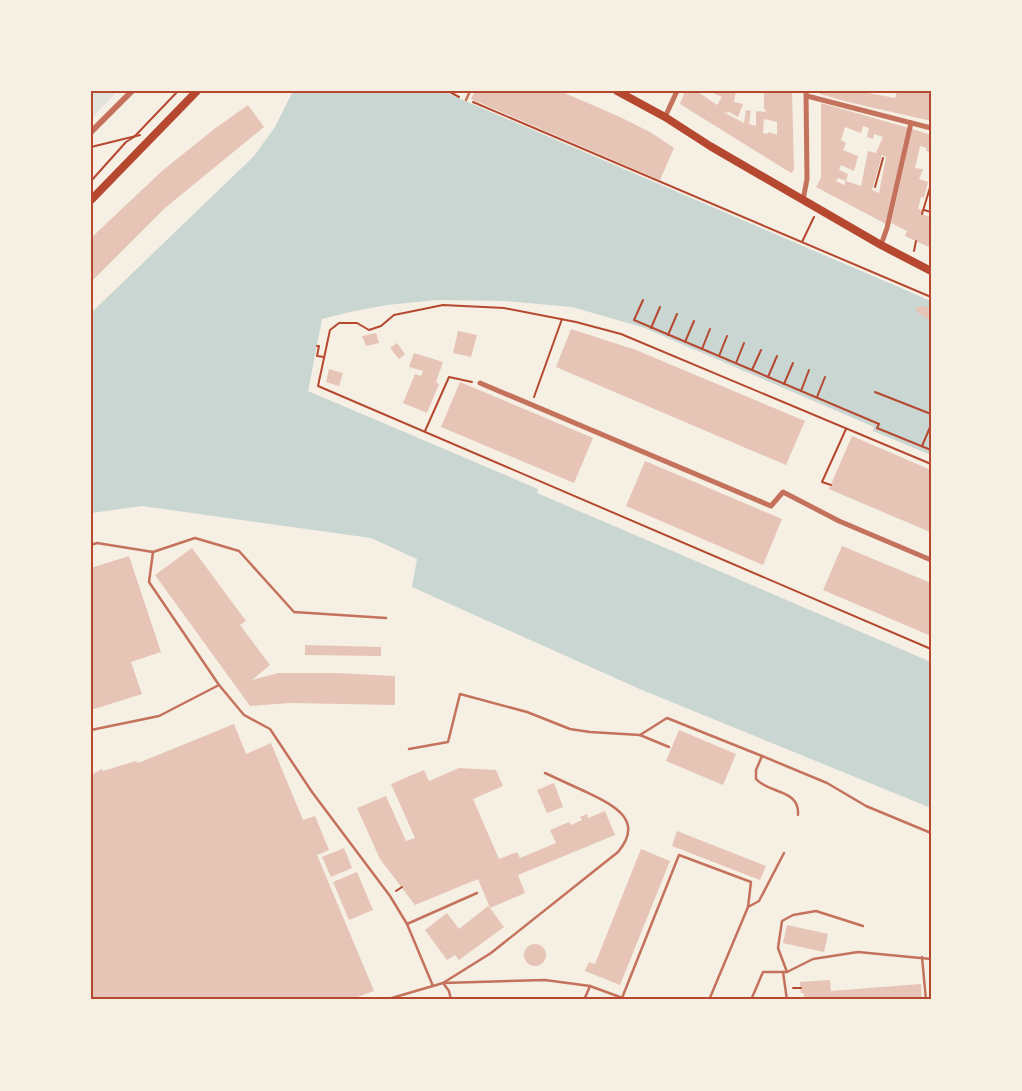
<svg xmlns="http://www.w3.org/2000/svg" width="1022" height="1091" font-family="'Nunito Sans',sans-serif">
<rect width="100%" height="100%" fill="#f6efe4"/>
<polygon fill="#e2e4dc" points="91,91 118,91 91,119"/>
<polygon fill="#c9d6d2" points="293,91 442,91 931,301 931,455 873,431 874,427 642,327 572,307 505,301 437,300 387,305 354,311 322,319 308,391 538,489 537,493 931,662 931,808 642,690 412,587 417,559 371,538 142,506 91,513 91,313 254,156 275,127"/>
<g fill="#e6c5b7" fill-rule="evenodd">
<polygon points="475,91 560,91 620,117 650,132 674,148 660,180 471,99"/>
<path d="M685 91 698 92 717 105 722 97 709 91H736L734 102 743 104 738 117 729 112 728 113 723 112 744 123 746 110 751 111 749 124 756 126V111L766 112 764 108V91H792L794 170 791 173 680 104ZM764 119 777 122V135L769 132 767 134 763 133Z"/>
<polygon points="820,91 858,91 895,98 897,91 931,91 931,121 848,102 820,94"/>
<path d="M821 103 909 128 886 224 816 187 821 178ZM863 126 869 128 867 137 873 139 874 134 883 137 876 153 868 151 861 186 846 181 844 185 836 181 838 178 846 181 848 174 839 170 841 165 854 171 858 156 843 150 846 143 841 140 845 127 861 133ZM882 155 886 157 879 193 872 190Z"/>
<polygon points="248,105 264,127 165,208 91,282 91,238 162,171 213,130"/>
<polygon points="912,129 931,135 931,152 926,151 927,148 920,146 915,168 923,169 919,179 928,182 924,198 921,197 918,209 923,210 922,214 931,217 931,248 905,236 907,231 891,223"/>
<polygon points="921,306 931,308 931,320 919,314 915,308"/>
<polygon points="571,329 636,350 805,421 786,465 556,367"/>
<polygon points="458,331 477,335 471,357 453,353"/>
<polygon points="376,333 379,343 366,346 362,336"/>
<polygon points="397,343 405,354 399,359 390,348"/>
<polygon points="414,353 443,362 436,382 439,384 427,413 403,403 415,374 421,376 423,371 409,367"/>
<polygon points="329,369 343,373 339,386 326,382"/>
<polygon points="460,382 593,438 574,483 441,427"/>
<polygon points="852,436 931,470 930,532 829,489"/>
<polygon points="645,461 782,519 763,565 626,506"/>
<polygon points="842,546 931,583 931,636 823,590"/>
<polygon points="192,548 246,621 240,625 270,665 252,680 278,673 337,673 395,676 395,705 290,703 250,706 155,575"/>
<polygon points="129,556 161,652 131,662 142,694 91,710 91,568"/>
<polygon points="305,645 381,647 381,656 305,655"/>
<polygon points="234,724 246,754 271,743 303,820 315,816 329,850 317,855 374,991 349,1000 91,1000 91,775 102,769 103,771 136,761 138,763"/>
<polygon points="679,730 736,754 723,785 666,761"/>
<polygon points="459,768 496,770 503,786 473,799 499,859 517,852 520,858 556,843 550,830 569,822 571,825 582,820 580,817 587,814 588,818 605,811 615,835 518,875 525,893 490,908 504,927 459,960 455,955 447,960 425,930 447,913 459,929 488,906 490,908 478,879 415,905 380,859 357,808 386,796 406,841 415,838 391,784 424,770 429,781"/>
<polygon points="554,783 563,807 547,813 537,790"/>
<polygon points="677,831 766,866 760,880 672,846"/>
<polygon points="344,848 352,868 331,877 322,857"/>
<polygon points="641,849 670,861 620,985 585,971 589,962 595,964"/>
<polygon points="357,872 373,910 349,920 333,882"/>
<polygon points="787,925 828,934 824,952 783,943"/>
<circle cx="535" cy="955" r="11"/>
<polygon points="830,980 831,991 921,984 922,1000 804,1000 804,993 801,993 800,982"/>
</g>
<g fill="none" stroke-linecap="round" stroke-linejoin="round">
<g stroke="#b5482f" stroke-width="2">
<polyline points="448,91 459,97"/>
<polyline points="473,102 931,297"/>
<polyline points="91,147 140,135"/>
<polyline points="91,181 126,142 134,137 178,91"/>
<polyline points="875,187 883,158"/>
<polyline points="924,210 931,212"/>
<polyline points="922,214 931,184"/>
<polyline points="802,242 814,217"/>
<polyline points="914,251 916,241"/>
<polyline points="643,300 634,320 879,424 877,428 931,450"/>
<polyline points="651,328 660,307"/>
<polyline points="668,335 677,314"/>
<polyline points="685,342 694,321"/>
<polyline points="317,346 319,346 317,356 324,357"/>
<polyline points="702,349 710,329"/>
<polyline points="719,356 727,336"/>
<polyline points="736,363 744,343"/>
<polyline points="752,370 761,350"/>
<polyline points="768,377 777,356"/>
<polyline points="784,384 793,363"/>
<polyline points="801,391 809,370"/>
<polyline points="875,392 931,414"/>
<polyline points="534,397 562,319"/>
<polyline points="817,397 825,377"/>
<polyline points="425,431 449,377 472,382"/>
<polyline points="922,446 931,425"/>
<polyline points="931,464 621,334 576,322 504,308 443,305 394,315 381,326 369,330 357,323 339,323 330,330 318,386 931,649"/>
<polyline points="831,485 822,482 846,429"/>
<polyline points="396,891 402,887"/>
<polyline points="793,988 801,988"/>
</g>
<g stroke="#c5725c" stroke-width="2.5">
<polyline points="466,100 470,91"/>
<polyline points="91,545 97,543 153,552 149,582 219,685 159,716 91,730"/>
<polyline points="153,552 195,538 239,551 294,612 386,618"/>
<polyline points="219,685 244,715 270,729 312,792 390,896 407,924 433,986"/>
<polyline points="640,735 669,747"/>
<polyline points="409,749 448,742 460,694 527,712 570,729 590,732 640,735 667,718 762,756"/>
<path d="M798 815C800 789 769 794 756 779V770L762 756 827 783 866 806 931 833"/>
<polyline points="748,907 759,901 784,853"/>
<polyline points="407,924 477,893"/>
<polyline points="922,957 926,1000"/>
<polyline points="783,972 787,1000"/>
<polyline points="787,972 778,948 782,921 793,915 816,911 863,926"/>
<polyline points="622,998 679,855 751,882 748,907 709,1000"/>
<polyline points="385,1000 443,983 545,980 590,986 628,1000"/>
<path d="M451 1000 449 991 443 983 491 953 618 852C646 819 611 804 584 791 571 785 558 779 545 773"/>
<polyline points="584,1000 590,986"/>
<polyline points="751,1000 763,972 787,972 813,959 858,952 931,959"/>
</g>
<g stroke="#c5725c" stroke-width="5">
<polyline points="807,96 931,128"/>
<polyline points="665,117 677,91"/>
<polyline points="803,200 807,179 806,91"/>
<polyline points="881,245 887,228 911,123"/>
<polyline points="480,383 771,506 783,492 839,521 931,560"/>
</g>
<polyline stroke="#c5725c" stroke-width="6" points="91,132 132,91"/>
<g stroke="#b5482f" stroke-width="8">
<polyline points="617,91 665,117 710,146 881,245 931,271"/>
<polyline points="91,200 197,91"/>
</g>
</g>
<rect width="1022" height="1091" fill="none" stroke="#f6efe4" stroke-width="185"/>
<rect x="92" y="92" width="838" height="906" fill="none" stroke="#b5482f" stroke-width="2"/>
</svg>
